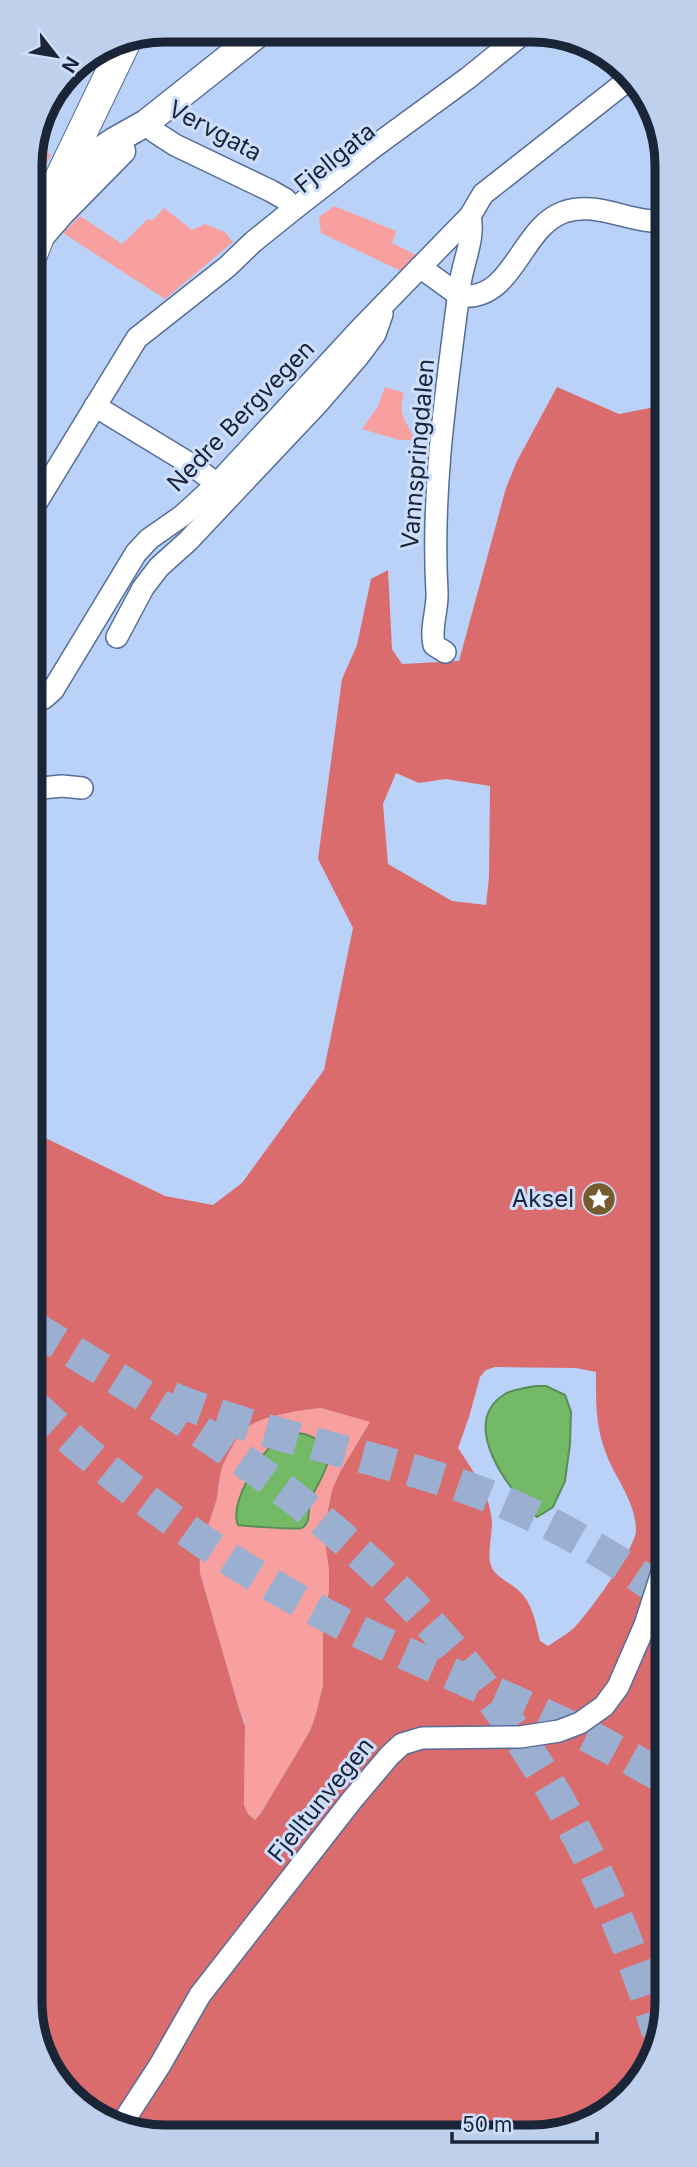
<svg xmlns="http://www.w3.org/2000/svg" width="697" height="2167" font-family="Inter,sans-serif">
<rect width="100%" height="100%" fill="#bbd2f8"/>
<g fill="#f7a09f">
<polygon points="33,143 51,155 30,193 30,155"/>
<polygon points="334,206 396,231 392,243 416,255 401,271 321,233 319,217"/>
<polygon points="164,208 192,230 205,224 225,232 233,242 165,299 63,233 80,216 122,244 148,219 153,220"/>
<path d="M385 387 404 393C397 416 407 421 415 440H399L362 429 378 406Z"/>
<path d="M321 1408 370 1422 340 1472 332 1490 328 1510 325 1541 329 1571V1590L323 1628V1685L316 1714 310 1731 261 1813 255 1820 248 1814 244 1805 245 1722 238 1705 200 1573C198 1550 208 1527 215 1505 219 1493 218 1480 222 1468 225 1459 237 1437 243 1430 259 1416 300 1409 321 1408Z"/>
</g>
<path fill="#da6c6e" fill-rule="evenodd" d="M557 387 619 414 665 405 667 2011 634 2091 558 2135H138L69 2097 32 2028 31 1131 165 1196 213 1205 242 1183 324 1070 353 928 318 859 342 679 357 645 371 579 388 570 392 649 402 664 459 661 506 488 517 461ZM396 773 419 783 446 779 490 786 489 877 486 905 452 901 388 864 383 804ZM495 1367 576 1368 596 1372C596 1403 595 1426 607 1456 616 1479 636 1503 636 1530 636 1548 588 1614 574 1628 566 1635 556 1640 548 1646L540 1641C536 1625 534 1609 523 1595 515 1584 496 1579 491 1566 487 1553 492 1536 492 1522 490 1493 473 1471 458 1448L469 1417 480 1377 486 1370ZM321 1408 370 1422 340 1472 332 1490 328 1510 325 1541 329 1571V1590L323 1628V1685L316 1714 310 1731 261 1813 255 1820 248 1814 244 1805 245 1726 238 1705 200 1573C198 1550 208 1527 215 1505 219 1493 218 1480 222 1468 225 1459 237 1437 243 1430 259 1416 300 1410 321 1408Z"/>
<g fill="#74ba66" stroke="#598d58" stroke-width="2">
<path d="M536 1386H546L565 1395 571 1412 570 1444 565 1481 553 1507 537 1517C510 1491 457 1424 505 1394 513 1389 526 1388 536 1386Z"/>
<path d="M293 1433C302 1433 306 1434 314 1438 343 1452 320 1478 311 1498 307 1507 312 1522 302 1528 299 1530 247 1526 238 1525 229 1504 258 1458 274 1443 278 1438 287 1436 293 1433Z"/>
</g>
<g fill="none" stroke-linecap="round" stroke-linejoin="round">
<g stroke="#9bafd1" stroke-width="33" stroke-dasharray="33 17" stroke-linecap="butt">
<path d="M31 1326C127 1385 227 1443 314 1514 485 1654 593 1823 658 2032"/>
<path d="M171 1398C263 1435 362 1453 456 1484 532 1510 601 1548 666 1595"/>
<path d="M32 1404C116 1482 207 1551 309 1606 390 1650 476 1683 559 1722 596 1739 631 1759 667 1779"/>
</g>
<g stroke="#556e99" stroke-width="24">
<g id="minor">
<polyline points="146,123 155,132 175,145 271,191 285,199 294,209"/>
<polyline points="420,267 460,296"/>
<path d="M460 296C514 302 520 227 564 212 596 200 631 224 665 221"/>
<polyline points="95,406 192,465 217,484"/>
<polyline points="30,513 137,338 227,267 253,242 294,209 375,146 468,78 525,32"/>
<polyline points="117,637 143,588 159,567 188,541 319,402 357,358 375,334 382,314"/>
<path d="M445 652 434 645C430 627 438 610 437 592 431 489 447 385 460 284 463 262 475 238 470 216"/>
<polyline points="31,703 44,698 53,690 136,553 149,539 182,516 217,484 364,325 470,216 483,194 632,77"/>
<polyline points="31,789 62,786 82,788"/>
<polyline points="121,2125 160,2065 200,1995 352,1800 390,1755 402,1744 422,1738 520,1737 559,1731 580,1723 604,1706 618,1687 645,1625 666,1560"/>
</g>
</g>
<g stroke="#556e99" stroke-width="29">
<g id="tertiary">
<polyline points="60,178 114,141 146,123 263,30"/>
<polyline points="42,235 61,213 122,151"/>
</g>
</g>
<g stroke="#556e99" stroke-width="32">
<g id="secondary">
<polyline points="30,225 60,178 124,45"/>
<polyline points="30,260 50,208"/>
</g>
</g>
<use href="#minor" stroke="#fff" stroke-width="21"/>
<use href="#tertiary" stroke="#fff" stroke-width="26"/>
<use href="#secondary" stroke="#fff" stroke-width="30"/>
</g>
<defs>
<g id="sight-disc" transform="scale(1.75)"><circle r="9.5" fill="#755b2d" stroke="#cddffc"/><path d="M0-6L1.8-2.2L6-1.7L2.9 1.2L3.7 5.4L0 3.3L-3.7 5.4L-2.9 1.2L-6-1.7L-1.8-2.2Z" fill="#fff"/></g>
</defs>
<g fill-rule="evenodd">
<use href="#sight-disc" x="599" y="1199"/>
</g>
<g text-anchor="middle" stroke-width="6" stroke-linejoin="round" paint-order="stroke">
<g font-size="24" fill="#1a2537" stroke="#cddffc">
<text transform="translate(215 131) rotate(28)" y="8">Vervgata</text>
<text transform="translate(335 158) rotate(-39)" y="8">Fjellgata</text>
<text transform="translate(241 416) rotate(-46)" y="8">Nedre Bergvegen</text>
<text transform="translate(418 454) rotate(-85)" y="8">Vannspringdalen</text>
<text transform="translate(321 1800) rotate(-51)" y="8">Fjelltunvegen</text>
</g>
<g font-size="24" fill="#1a2537" stroke="#cddffc" text-anchor="end">
<text x="574" y="1207">Aksel</text>
</g>
</g>
<path d="M0 0H697V2167H0ZM165 42H532A123 123 0 0 1 655 165V2002A123 123 0 0 1 532 2125H165A123 123 0 0 1 42 2002V165A123 123 0 0 1 165 42Z" fill="#bfd0ec" fill-rule="evenodd"/>
<path fill="none" stroke="#1a2537" stroke-width="9" d="M165 42H532A123 123 0 0 1 655 165V2002A123 123 0 0 1 532 2125H165A123 123 0 0 1 42 2002V165A123 123 0 0 1 165 42Z"/>
<g transform="translate(56 56) rotate(121)" stroke="#cddffc" stroke-width="5" paint-order="stroke">
<path d="M0-5L12 26L0 18L-12 26Z" fill="#1a2537"/>
<text y="-10" font-size="19" font-weight="bold" text-anchor="middle" fill="#1a2537">N</text>
</g>
<path d="M452 2132v10h145v-10" fill="none" stroke="#1a2537" stroke-width="3.5"/>
<text x="462" y="2132" font-size="21" fill="#1a2537" stroke="#cddffc" stroke-width="5" paint-order="stroke">50 m</text>
</svg>
